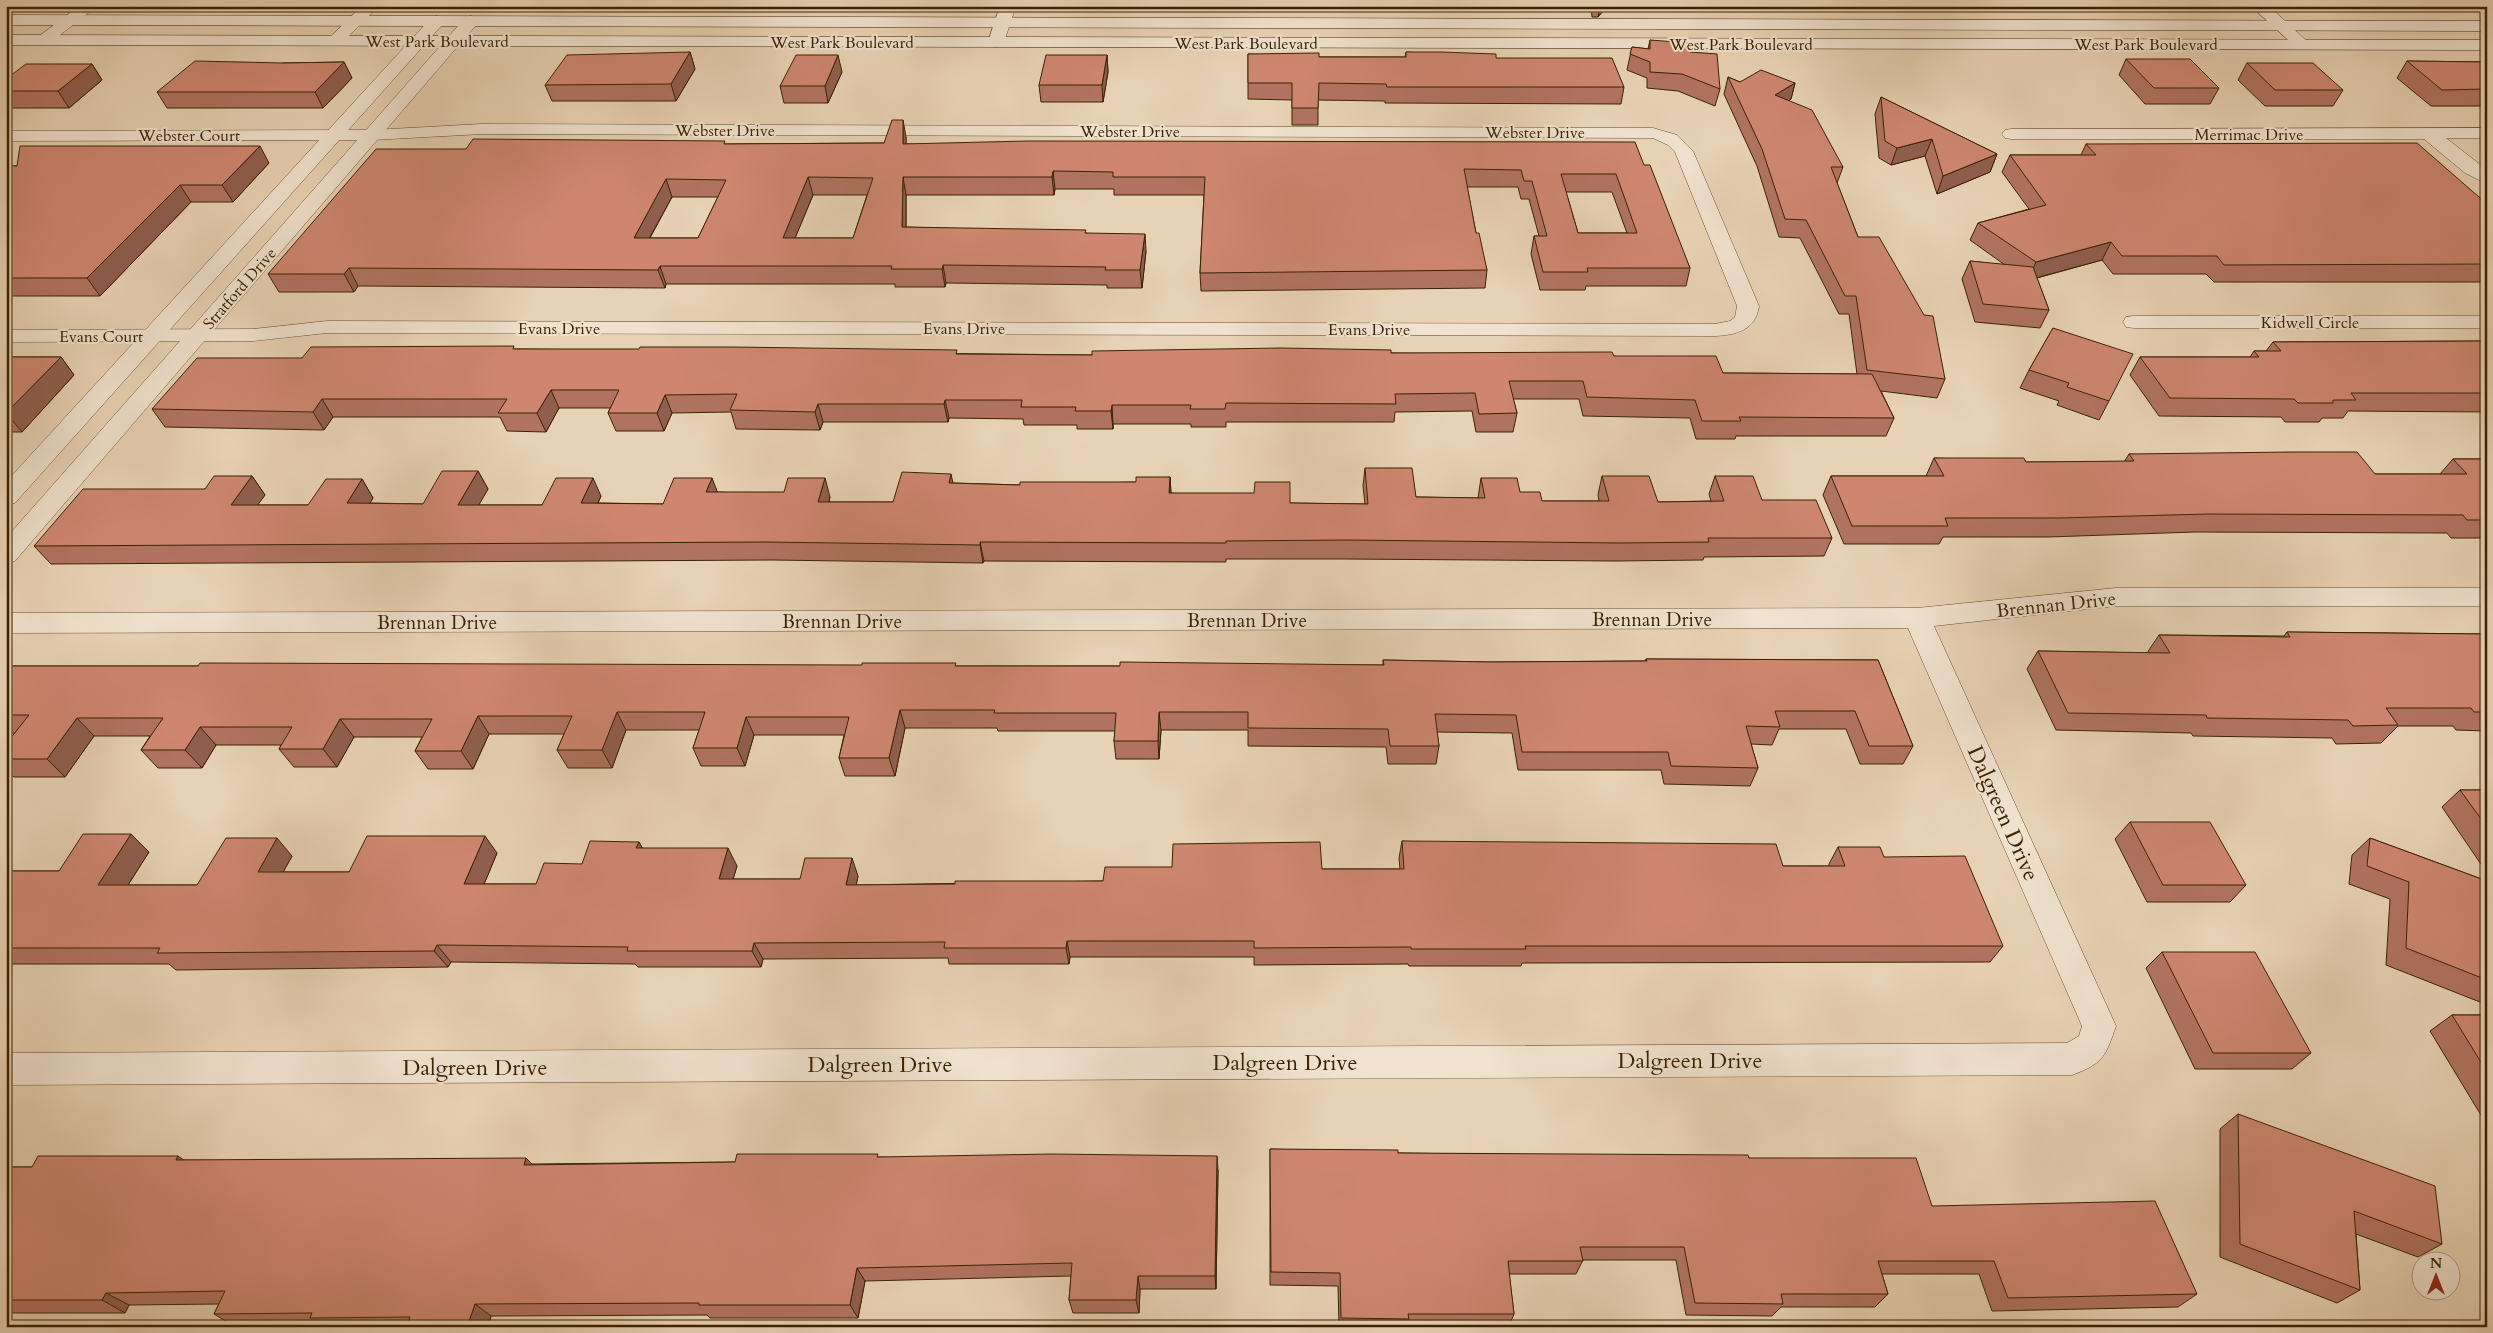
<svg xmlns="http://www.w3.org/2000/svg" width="2493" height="1333" font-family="Cardo,serif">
<rect width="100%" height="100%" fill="#e8d2b5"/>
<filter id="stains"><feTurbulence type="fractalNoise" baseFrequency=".004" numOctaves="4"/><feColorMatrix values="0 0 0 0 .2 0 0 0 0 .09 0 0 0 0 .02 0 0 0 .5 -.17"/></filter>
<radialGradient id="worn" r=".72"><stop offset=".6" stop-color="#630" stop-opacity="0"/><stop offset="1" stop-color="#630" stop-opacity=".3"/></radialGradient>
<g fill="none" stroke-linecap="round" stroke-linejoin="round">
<g stroke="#664e2f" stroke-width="1">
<g id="minor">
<polygon points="362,6 379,6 342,43 330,43 328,40 330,37"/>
<polygon points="1000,6 1016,6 1004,42 996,47 988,42"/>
<polygon points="2251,6 2269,6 2311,45 2309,48 2297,48"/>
<path d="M482 124 1653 128 1677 135 1693 151 1759 306C1756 330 1736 335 1715 336L327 333 253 341 6 342V330L253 329 327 321 1715 324 1730 321 1735 317 1737 306 1675 152 1668 145 1653 138 482 134 372 140 6 141V131L372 130Z"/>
<polygon points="2487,128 2487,138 2446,138 2487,170 2487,184 2465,173 2424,139 2011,139 2005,138 2002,134 2005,130 2011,129"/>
<polygon points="2134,316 2487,316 2487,328 2134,328 2126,327 2123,322 2126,317"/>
<path d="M2116 588H2487V606H2116L1934 626 2116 1026C2105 1057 2104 1063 2072 1075L6 1085V1053L2067 1043 2079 1036 2082 1026 1908 628 6 633V613L1917 608Z"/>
</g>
</g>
<g stroke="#664e2f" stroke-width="1">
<g id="tertiary">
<polygon points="79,6 97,6 50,43 38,43 36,40 38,37"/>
<polygon points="437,16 445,21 443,24 15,503 6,505 6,482 431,18"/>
<polygon points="471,16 479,21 477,24 15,561 6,564 6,538 465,18"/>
</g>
</g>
<g stroke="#3b2202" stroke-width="1">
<g id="secondary">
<polygon points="6,15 2487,21 2487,31 6,25"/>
<polygon points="6,35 2487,40 2487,50 6,45"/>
</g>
</g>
<use href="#minor" fill="#f0e2cf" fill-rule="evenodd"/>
<use href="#tertiary" fill="#f0e2cf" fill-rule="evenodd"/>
<use href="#secondary" fill="#f0e2cf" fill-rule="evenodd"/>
</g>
<g fill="#b17361" stroke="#3b2202" fill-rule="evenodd">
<polygon points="1591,6 1607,6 1598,17 1592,17"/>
<polygon points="2310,6 2363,6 2361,9 2314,9"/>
<polygon points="1650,40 1690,52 1720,89 1715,106 1678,91 1647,88 1647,78 1627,70 1632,47 1648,49"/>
<polygon points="690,52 695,69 676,101 552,101 545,85"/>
<polygon points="1406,52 1496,58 1624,87 1621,104 1385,103 1385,101 1318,100 1318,125 1292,125 1292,100 1248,99 1248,54 1319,57 1405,57"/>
<polygon points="1107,55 1108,72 1103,102 1041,102 1039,85"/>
<polygon points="2126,59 2219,88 2210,104 2145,104 2119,75"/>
<polygon points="2407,61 2487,62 2487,106 2431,106 2397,78"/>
<polygon points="344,62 352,78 323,108 167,108 157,92 284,63"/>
<polygon points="2247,63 2343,90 2333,106 2265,106 2238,80"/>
<polygon points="92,64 102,80 69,108 6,108 6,79"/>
<polygon points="842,72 828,103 784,103 780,86"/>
<polygon points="1728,77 1740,82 1795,83 1791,99 1789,101 1843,167 1837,183 1858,237 1945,379 1937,398 1881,391 1894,418 1886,436 1736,436 1735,439 1696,439 1690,418 1583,416 1579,399 1513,399 1517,413 1513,432 1476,432 1472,411 1395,412 1394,422 1226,422 1226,427 1191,427 1191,424 1113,424 1113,429 1077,429 1077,425 1024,425 1023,419 949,418 948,422 823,422 820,430 736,429 731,412 672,413 664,431 616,431 608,413 610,408 559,408 546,432 507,431 500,417 333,417 324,430 165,427 152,409 302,358 516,349 1092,355 1391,353 1614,356 1723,373 1857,374 1849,314 1839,314 1800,238 1779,237 1757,166 1724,94"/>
<polygon points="1881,97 1997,154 1990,172 1937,194 1925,156 1891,165 1879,158 1875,114"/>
<path d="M906 137V144L1644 165 1690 268 1686 286H1586L1585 290H1540L1531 254 1534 236H1539L1529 199H1521L1518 187H1467L1476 233 1487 270 1485 288 1201 291 1200 273 1204 195H1114V189H1055L1054 195H906V227L1086 233 1146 251 1142 288H1107V285L946 283 945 287H895V284H666L665 288 358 286 354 292H279L268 274 466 149 726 144 884 143ZM1566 192H1612L1627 233H1578ZM813 195H867L853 238H795ZM672 197H718L698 238H650Z"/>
<polygon points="2086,144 2487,204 2487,282 2214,282 2206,274 2113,274 2102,260 2037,278 2049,310 2040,328 1975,322 1962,279 1970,261 2005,265 1970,240 1978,223 2029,209 2002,172 2010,155 2081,155"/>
<polygon points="269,163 233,202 191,202 100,296 6,296 6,166"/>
<polygon points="2053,328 2109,401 2099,420 2057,405 2059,401 2020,388 2029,370"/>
<polygon points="2487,341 2487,412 2348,411 2343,418 2322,418 2319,422 2285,422 2281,417 2159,416 2130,375 2140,357 2250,357 2254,351 2266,351 2273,342"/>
<polygon points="6,357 61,357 74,375 22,432 6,432"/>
<polygon points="2129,454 2375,474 2440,474 2453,459 2487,459 2487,538 2451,538 2447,533 2195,532 2048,537 1943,537 1939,544 1844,544 1823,495 1831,476 1926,476 1934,458 2026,462 2124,462"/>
<polygon points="1365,468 1416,497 1478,498 1481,478 1520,492 1542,501 1599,501 1598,495 1602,476 1658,502 1711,501 1709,494 1715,476 1762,500 1832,538 1824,556 1704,557 1703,560 1616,561 1345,559 1226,559 1226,562 984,561 983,563 773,560 51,564 34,546 205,489 252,476 265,495 257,505 308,505 362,479 373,498 370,503 423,504 478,471 488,489 478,505 542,505 601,496 598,503 663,504 717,492 830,497 829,502 893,502 953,483 1020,485 1136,482 1170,477 1171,493 1290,503 1365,504 1363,486"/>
<polygon points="2287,632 2487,634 2487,731 2456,730 2453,726 2398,726 2381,743 2336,744 2332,738 2193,736 2191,733 2056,730 2027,669 2038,651 2147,653 2159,635 2284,636"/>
<polygon points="1646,659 1878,660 1913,746 1903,764 1860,764 1846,729 1779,729 1772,745 1751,744 1758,768 1750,786 1664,784 1661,770 1518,770 1512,733 1437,732 1439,746 1436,764 1388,764 1386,747 1248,746 1248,730 1161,730 1159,759 1116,759 1114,741 1115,731 998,731 997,728 905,728 895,776 845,776 839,758 844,735 754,735 745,766 701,766 693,748 699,730 626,730 612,768 568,768 557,750 564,734 489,734 473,769 428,769 415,751 422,737 354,737 337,767 294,767 279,749 281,745 216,745 202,768 158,768 141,750 150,736 94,736 65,777 14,777 6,770 6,744 15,733 6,733 6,666 1120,666 1383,665 1383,660 1490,662 1645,661"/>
<polygon points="2460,790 2487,790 2487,873 2442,807"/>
<polygon points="2130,822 2246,885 2230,902 2147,902 2115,839"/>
<polygon points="2370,838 2487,881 2487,1003 2485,1004 2386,965 2390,899 2349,884 2352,855"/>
<polygon points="1402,841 1783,866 1829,866 1829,864 1838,847 1884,857 2003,946 1990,962 1522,963 1521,966 1409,966 1408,964 1254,965 1254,957 1070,957 1069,964 949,964 948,958 763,959 761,967 638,967 635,964 451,962 448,967 176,970 169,964 6,964 6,871 59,871 149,852 128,885 197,885 292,856 283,872 349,872 497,853 484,884 536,884 582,864 639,842 642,848 737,866 733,879 800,879 858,876 856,885 1103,881 1322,869 1400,869 1399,858"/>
<polygon points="2162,952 2311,1053 2292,1069 2195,1069 2146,968"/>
<polygon points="2452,1015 2487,1015 2487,1125 2430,1031"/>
<polygon points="2238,1114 2442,1244 2418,1257 2356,1234 2360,1290 2337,1303 2220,1257 2220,1129"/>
<polygon points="1270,1149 1398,1153 1749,1158 1932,1206 2197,1294 2178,1307 1992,1311 1979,1274 1882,1274 1888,1294 1875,1307 1781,1307 1772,1316 1686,1315 1676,1260 1583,1260 1576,1274 1509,1274 1514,1314 1509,1326 1339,1327 1338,1286 1270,1285"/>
<polygon points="879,1157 1218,1170 1216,1289 1140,1289 1139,1313 1073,1313 1069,1300 1071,1276 865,1281 858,1318 710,1318 707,1315 491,1316 488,1327 324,1327 322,1326 235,1327 214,1314 219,1304 129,1305 125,1313 6,1313 6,1167 32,1167 183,1160 532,1164 735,1162"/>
</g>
<g fill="#905e4f" stroke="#3b2202">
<polygon points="1600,6 1607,6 1598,17"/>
<polygon points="690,52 695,69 676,101 671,84"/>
<polygon points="838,55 842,72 828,103 825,86"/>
<polygon points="1107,55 1108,72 1103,102 1102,85"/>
<polygon points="344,62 352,78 323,108 315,92"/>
<polygon points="92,64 102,80 69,108 58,91"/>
<polygon points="1795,83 1791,99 1770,112 1775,95"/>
<polygon points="903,120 906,137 906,161 903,144"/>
<polygon points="1932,139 1925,156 1891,165 1897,148"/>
<polygon points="260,146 269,163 233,202 222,185"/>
<polygon points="1997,154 1990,172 1937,194 1943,176"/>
<polygon points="1053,171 1055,189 1054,195 1052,177"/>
<polygon points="808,177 813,195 788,255 783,238"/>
<polygon points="903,177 906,195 906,245 902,227"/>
<polygon points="666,179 672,197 640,255 634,238"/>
<polygon points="180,185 191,202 100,296 87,278"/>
<polygon points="1145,234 1146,251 1142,288 1140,270"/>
<polygon points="2111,242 2102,260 2028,280 2036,262"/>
<polygon points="943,265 946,283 945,287 942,269"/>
<polygon points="660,266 666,284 665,288 658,270"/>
<polygon points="349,268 358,286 354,292 344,274"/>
<polygon points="61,357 74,375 22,432 6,413"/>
<polygon points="551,390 559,408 546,432 537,413"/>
<polygon points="665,395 672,413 664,431 657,413"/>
<polygon points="322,399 333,417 324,430 313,412"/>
<polygon points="945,400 949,418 948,422 944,404"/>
<polygon points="818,404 823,422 820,430 815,412"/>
<polygon points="1112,405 1113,424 1113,429 1111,411"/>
<polygon points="478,471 488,489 468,524 458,505"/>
<polygon points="951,474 955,492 949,483"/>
<polygon points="252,476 265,495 244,524 231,505"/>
<polygon points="1170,477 1171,495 1169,493"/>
<polygon points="593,478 601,496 589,522 581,503"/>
<polygon points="712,478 719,496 706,492"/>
<polygon points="825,478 830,497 823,520 818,502"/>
<polygon points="362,479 373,498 358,522 347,503"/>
<polygon points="980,542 984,561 983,563 980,545"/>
<polygon points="900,710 905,728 895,776 889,758"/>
<polygon points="617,712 626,730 612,768 602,750"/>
<polygon points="1159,712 1161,730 1159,759 1158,741"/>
<polygon points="478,716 489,734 473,769 461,751"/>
<polygon points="746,717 754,735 745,766 737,748"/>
<polygon points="77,718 94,736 65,777 47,759"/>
<polygon points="340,719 354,737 337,767 323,749"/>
<polygon points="200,727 216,745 202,768 185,750"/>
<polygon points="131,834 149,852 117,902 98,885"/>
<polygon points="485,836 497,853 477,901 464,884"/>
<polygon points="277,838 292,856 274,889 258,872"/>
<polygon points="639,842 648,859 636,848"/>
<polygon points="728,848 737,866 728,896 719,879"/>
<polygon points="852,858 858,876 853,902 846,885"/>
<polygon points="1067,941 1070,957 1069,964 1066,948"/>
<polygon points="754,943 763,959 761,967 752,951"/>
<polygon points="437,945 451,962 448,967 434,951"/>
<polygon points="178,1156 198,1170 176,1160"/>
<polygon points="1217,1156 1218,1170 1216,1289 1215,1276"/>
<polygon points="526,1158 540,1172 524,1165"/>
<polygon points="857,1268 865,1281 858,1318 850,1305"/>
<polygon points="1138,1276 1140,1289 1139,1313 1136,1300"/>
<polygon points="106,1293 129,1305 125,1313 102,1300"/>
<polygon points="475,1304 491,1316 488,1327 467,1327"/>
</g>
<g fill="#ce8671" stroke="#3b2202" fill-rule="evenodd">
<polygon points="1650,40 1689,43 1690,52 1717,54 1720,89 1682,74 1650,72 1650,62 1630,54 1632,47 1650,49"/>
<polygon points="690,52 671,84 545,85 567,55"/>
<polygon points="1406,52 1441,52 1496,54 1496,58 1612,58 1624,87 1387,87 1386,84 1319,83 1318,108 1292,108 1292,83 1248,83 1248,54 1319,53 1319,57 1406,57"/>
<polygon points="796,55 838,55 825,86 780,86"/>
<polygon points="1046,55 1107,55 1102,85 1039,85"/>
<polygon points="2126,59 2190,59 2219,88 2154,88"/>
<polygon points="195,61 284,63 344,62 315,92 157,92"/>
<polygon points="2407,61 2487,62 2487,89 2442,90"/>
<polygon points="2247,63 2313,63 2343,90 2275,90"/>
<polygon points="26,64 92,64 58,91 6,91 6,79"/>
<polygon points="1761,70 1795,83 1775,95 1812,110 1843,167 1831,167 1858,237 1879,237 1924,315 1933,316 1945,379 1867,370 1856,296 1845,296 1806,220 1785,219 1762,149 1728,77 1740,82"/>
<polygon points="1881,97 1997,154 1943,176 1932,139 1897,148 1885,141"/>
<path d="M892 120H903V144L1028 141 1635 142 1644 165H1650L1690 268H1587L1588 272H1543L1534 236H1547L1532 181H1524L1521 170 1464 169 1476 233H1479L1487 270 1200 273 1205 177H1113V172L1053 171 1052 177H903L902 227 1086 230 1085 233 1145 234 1140 270H1105L1106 267 943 265 942 269H891L892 266H660L658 270 349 268 344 274H268L376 149H466L473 139 725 141 724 144 884 143ZM1561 174H1616L1637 233H1578ZM808 177 873 178 853 238H783ZM666 179 726 180 698 238H634Z"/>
<polygon points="2417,143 2487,204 2487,264 2224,265 2217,256 2122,256 2111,242 2036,262 1978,223 2046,205 2010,155 2096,155 2086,144"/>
<polygon points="20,146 260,146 222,185 180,185 87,278 6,278 6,166 17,166"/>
<polygon points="1970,261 2033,267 2049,310 1983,304"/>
<polygon points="2053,328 2133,354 2109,401 2067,387 2069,383 2029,370"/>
<polygon points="2487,341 2487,393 2351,393 2356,400 2333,400 2333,403 2298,403 2294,399 2170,398 2140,357 2259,357 2254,351 2281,351 2273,342"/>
<polygon points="514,346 513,349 639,349 640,347 731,347 957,350 956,354 1092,355 1092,351 1281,348 1391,350 1391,353 1612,352 1614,356 1716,356 1723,373 1872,374 1894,418 1739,417 1741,421 1702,421 1695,400 1587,397 1583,381 1509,381 1517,413 1479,414 1475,393 1395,394 1396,404 1226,403 1225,409 1190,409 1191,405 1112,405 1111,411 1075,411 1076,407 1021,407 1022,400 945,400 944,404 818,404 815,412 730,410 737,394 665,395 657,413 608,413 619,390 551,390 537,413 498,413 507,399 322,399 313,412 152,409 197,358 302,358 311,347"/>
<polygon points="6,357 61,357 6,413"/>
<polygon points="2292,452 2357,452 2375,474 2467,474 2453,459 2487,459 2487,520 2467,520 2463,515 2207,514 2059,518 1945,518 1948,526 1852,526 1831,476 1944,476 1934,458 2024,458 2026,462 2134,461 2129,454"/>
<polygon points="1365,468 1412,468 1416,497 1485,498 1481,478 1517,478 1520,492 1540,492 1542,501 1609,501 1602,476 1649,476 1658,502 1724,501 1715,476 1753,476 1762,500 1816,500 1832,538 1708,538 1709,542 1621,543 1347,540 1226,541 1226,543 980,542 980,545 767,542 34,546 83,489 205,489 214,476 252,476 231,505 308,505 326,479 362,479 347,503 423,504 442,471 478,471 458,505 542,505 556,478 593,478 581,503 663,504 674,478 712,478 706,492 784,492 788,478 825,478 818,502 893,502 902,472 951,474 949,483 1020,485 1020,482 1136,482 1136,477 1170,477 1169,493 1254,493 1255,482 1290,482 1290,503 1368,504"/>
<polygon points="2287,632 2487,634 2487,712 2474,712 2471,708 2386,708 2398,725 2353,726 2348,720 2207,718 2206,715 2068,713 2038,651 2170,653 2159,635 2290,637"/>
<polygon points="1646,659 1878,660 1913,746 1869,746 1855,711 1775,711 1780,727 1746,726 1758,768 1671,766 1668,752 1522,752 1516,715 1435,714 1439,746 1390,746 1388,729 1248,728 1248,712 1159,712 1158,741 1114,741 1116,713 994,713 995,710 900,710 889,758 839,758 849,717 746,717 737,748 693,748 705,712 617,712 602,750 557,750 572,716 478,716 461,751 415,751 432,719 340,719 323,749 279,749 292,727 200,727 185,750 141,750 163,718 77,718 47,759 6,759 6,744 29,715 6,715 6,666 198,666 200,663 862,665 862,663 956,663 955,666 1120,666 1120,662 1384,665 1383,660 1490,662 1647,661"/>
<polygon points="2460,790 2487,790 2487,827"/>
<polygon points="2130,822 2210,822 2246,885 2163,885"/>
<polygon points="83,834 131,834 98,885 197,885 226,838 277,838 258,872 349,872 367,836 485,836 464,884 536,884 544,863 582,864 590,841 639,842 636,848 728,848 719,879 800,879 805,858 852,858 846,885 955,884 955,881 1103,881 1105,867 1172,867 1173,844 1320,842 1322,869 1404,869 1402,841 1776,844 1783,866 1845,866 1838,847 1880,847 1884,857 1965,856 2003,946 1525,946 1526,949 1411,949 1411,947 1254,948 1254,941 1067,941 1066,948 944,948 945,942 754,943 752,951 627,951 628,947 437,945 434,951 157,953 160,948 6,948 6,871 59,871"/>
<polygon points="2370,838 2487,881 2487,980 2406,948 2409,882 2367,866"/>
<polygon points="2162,952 2255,952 2311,1053 2213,1053"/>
<polygon points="2452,1015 2487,1015 2487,1072"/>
<polygon points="2238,1114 2435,1186 2442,1244 2354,1211 2360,1290 2240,1244"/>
<polygon points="1270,1149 1398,1150 1398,1153 1748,1155 1749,1158 1916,1158 1932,1206 2155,1201 2197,1294 2008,1298 1994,1261 1878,1261 1888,1294 1781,1294 1783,1304 1695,1303 1684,1247 1580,1247 1583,1261 1508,1261 1514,1314 1408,1314 1409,1319 1341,1318 1340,1273 1271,1272"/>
<polygon points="737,1154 878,1154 877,1157 1052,1154 1217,1156 1215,1276 1138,1276 1136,1300 1069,1300 1072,1263 857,1268 850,1305 699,1305 699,1303 475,1304 467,1327 406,1327 410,1317 310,1318 312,1313 214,1314 225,1291 106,1293 102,1300 6,1300 6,1167 32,1167 38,1156 178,1156 176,1160 526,1158 524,1165 735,1162"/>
</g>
<g text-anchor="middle" stroke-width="4" stroke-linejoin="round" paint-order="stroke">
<g font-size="16" fill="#3b2202" stroke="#f0e2cf">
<text x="437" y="47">West Park Boulevard</text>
<text x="842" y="48">West Park Boulevard</text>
<text x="1246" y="49">West Park Boulevard</text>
<text x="1741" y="50">West Park Boulevard</text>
<text x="2146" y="50">West Park Boulevard</text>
<text x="725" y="136">Webster Drive</text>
<text x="1130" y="137">Webster Drive</text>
<text x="1535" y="138">Webster Drive</text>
<text x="2249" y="140">Merrimac Drive</text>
<text x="189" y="141">Webster Court</text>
<text transform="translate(239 288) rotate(-49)" y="6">Stratford Drive</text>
<text x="2310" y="328">Kidwell Circle</text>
<text x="559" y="334">Evans Drive</text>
<text x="964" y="334">Evans Drive</text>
<text x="1369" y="335">Evans Drive</text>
<text x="101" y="342">Evans Court</text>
</g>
<g font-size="19" fill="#3b2202" stroke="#f0e2cf">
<text transform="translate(2056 604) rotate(-6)" y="7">Brennan Drive</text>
<text x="1652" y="626">Brennan Drive</text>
<text x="1247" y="627">Brennan Drive</text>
<text x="842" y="628">Brennan Drive</text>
<text x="437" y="629">Brennan Drive</text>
</g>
<g font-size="22" fill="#3b2202" stroke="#f0e2cf">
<text transform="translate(2004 813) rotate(66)" y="8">Dalgreen Drive</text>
<text x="1690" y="1068">Dalgreen Drive</text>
<text x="1285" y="1070">Dalgreen Drive</text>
<text x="880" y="1072">Dalgreen Drive</text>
<text x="475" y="1075">Dalgreen Drive</text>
</g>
</g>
<rect width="2493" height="1333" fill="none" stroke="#e8d2b5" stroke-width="25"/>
<rect x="8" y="8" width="2478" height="1318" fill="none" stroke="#3b2202" stroke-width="2.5"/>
<rect x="12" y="12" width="2468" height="1308" fill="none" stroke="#3b2202"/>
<g transform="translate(2436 1276)"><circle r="24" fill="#f0e2cf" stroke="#a8957d"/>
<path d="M0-4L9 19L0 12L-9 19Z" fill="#8f2418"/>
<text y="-8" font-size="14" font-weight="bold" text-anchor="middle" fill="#3b2202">N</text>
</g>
<rect width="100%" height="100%" filter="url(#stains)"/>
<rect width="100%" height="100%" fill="url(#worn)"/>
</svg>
